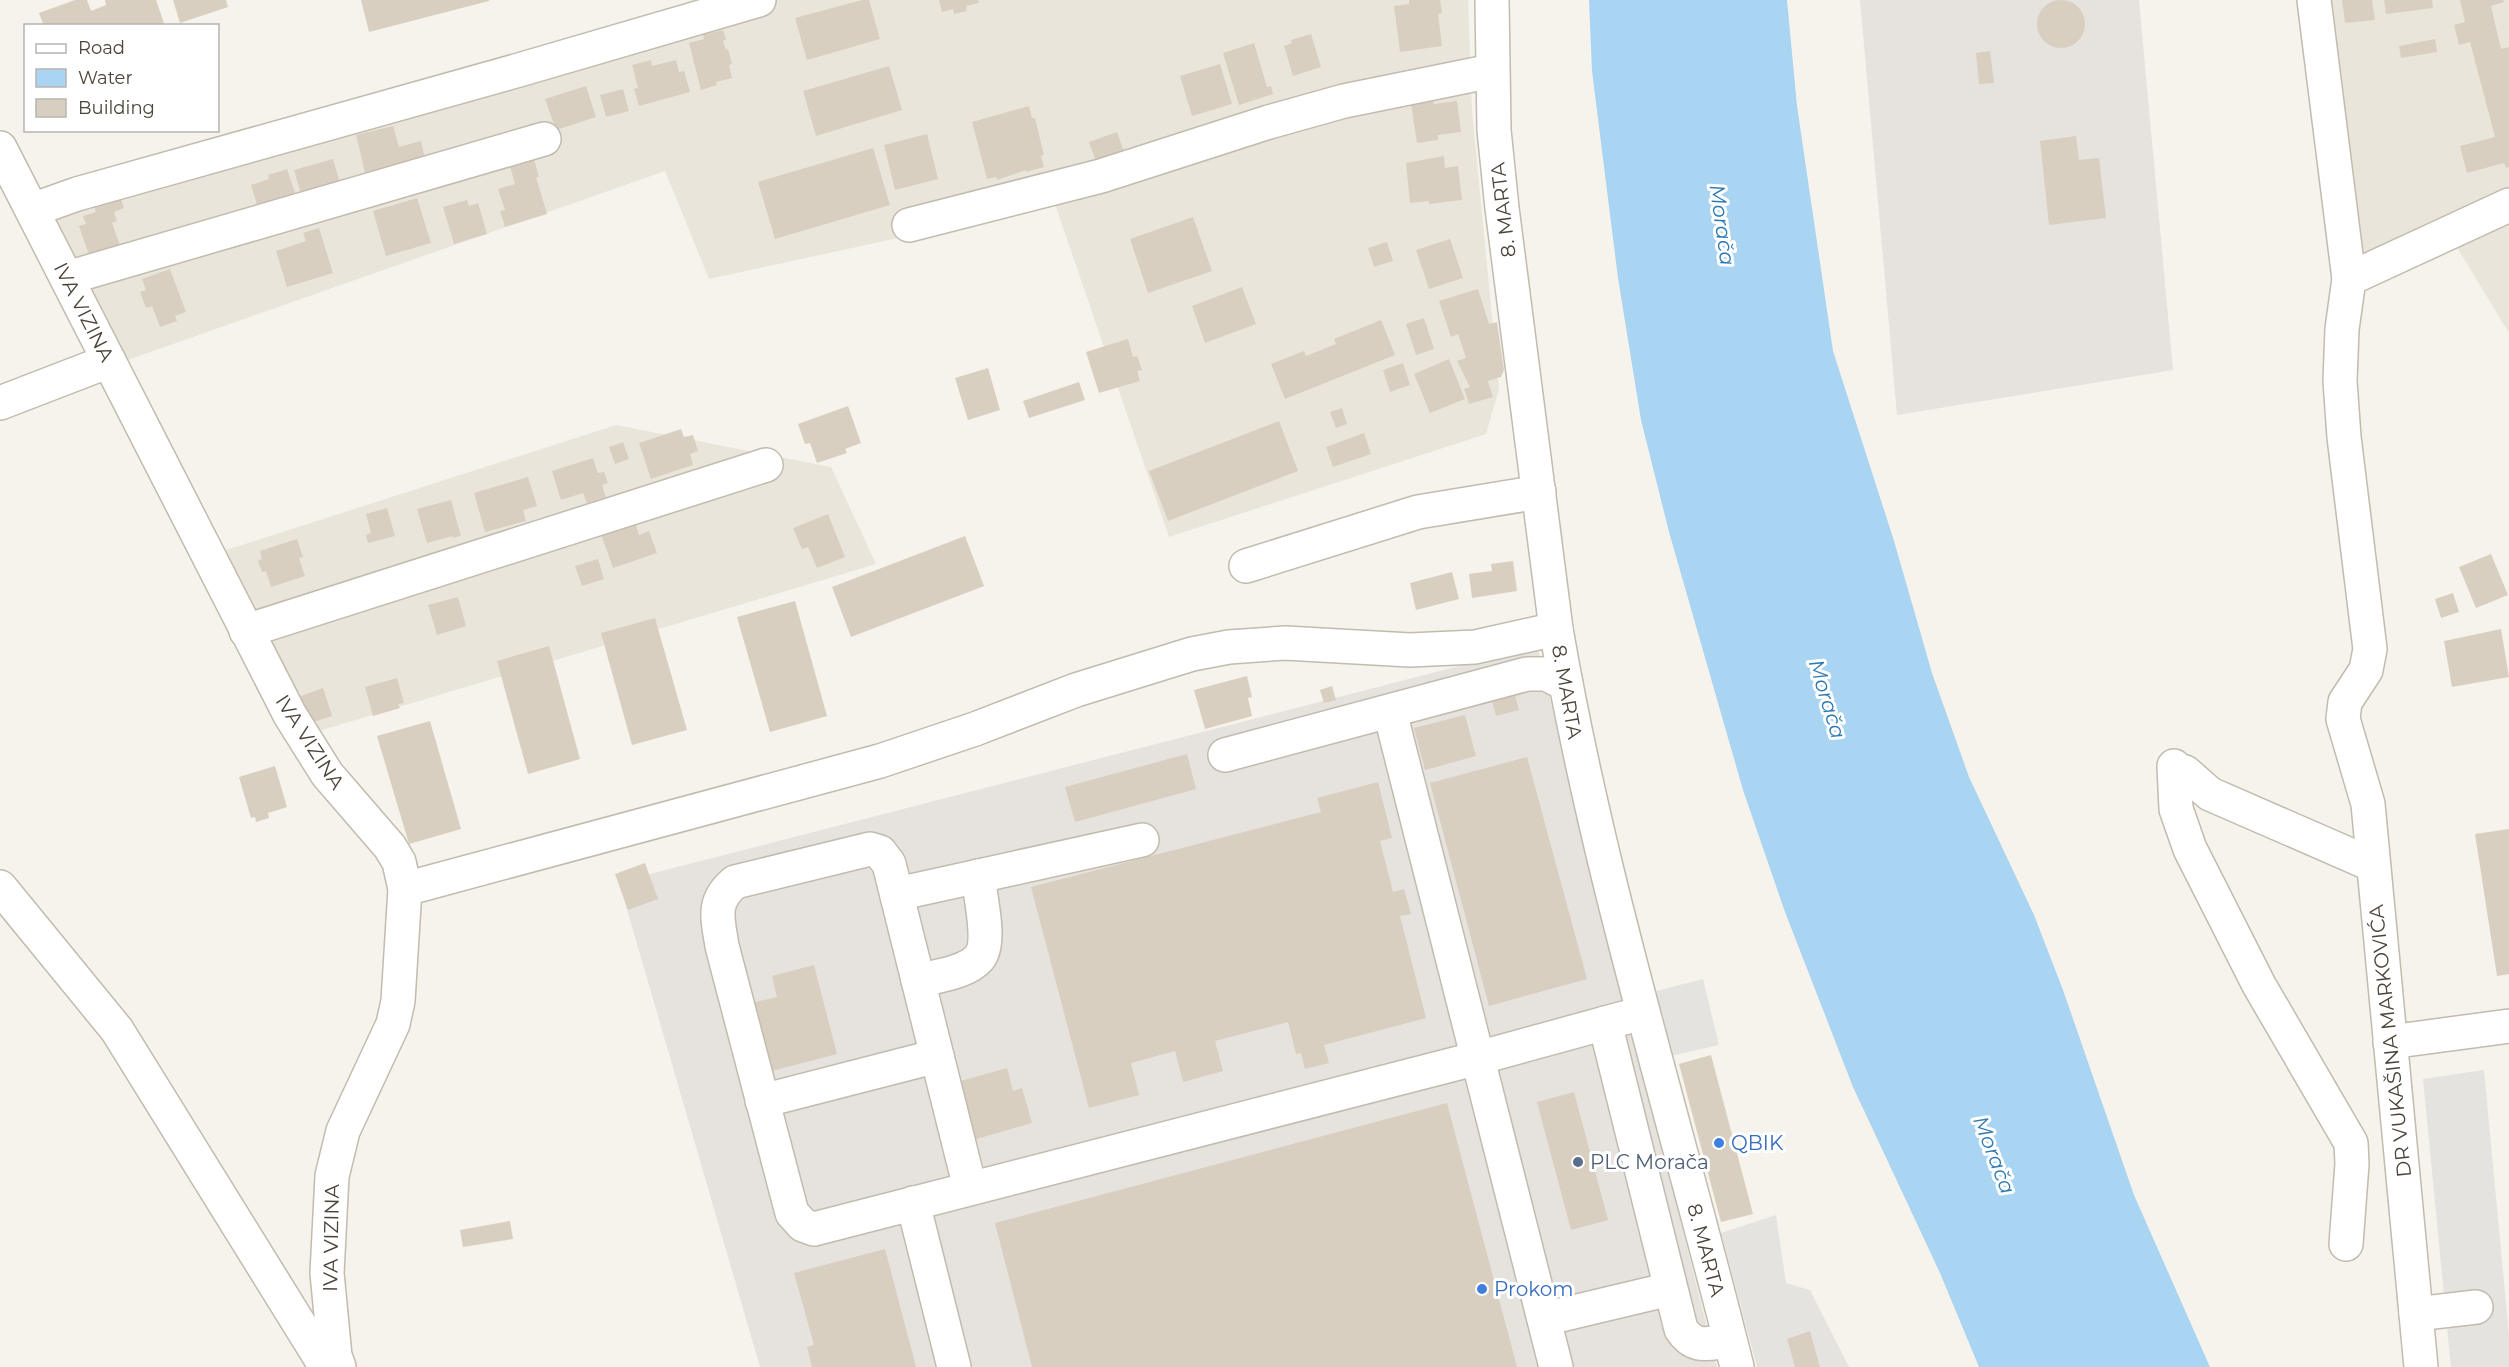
<svg xmlns="http://www.w3.org/2000/svg" width="2509" height="1367" font-family="Montserrat,sans-serif">
<rect width="100%" height="100%" fill="#f6f3ec"/>
<g fill="#eae5da">
<polygon points="730,0 1468,0 1472,111 1499,389 1486,434 1169,537 1055,204 709,279 665,171 122,362 43,191"/>
<polygon points="2318,0 2509,0 2509,333 2449,234 2351,262"/>
<polygon points="616,425 831,467 876,564 302,736 217,553"/>
</g>
<g fill="#e6e2dd">
<polygon points="1860,0 2139,0 2173,370 1897,415"/>
<polygon points="1537,646 1717,1367 760,1367 619,882"/>
</g>
<g fill="#e5e3e0">
<polygon points="1703,979 1719,1045 1670,1056 1652,992"/>
<polygon points="2484,1070 2509,1335 2509,1367 2451,1367 2423,1079"/>
<polygon points="1776,1215 1786,1283 1810,1290 1849,1367 1757,1367 1721,1233"/>
</g>
<polygon fill="#a9d4f2" points="1589,0 1787,0 1797,106 1833,351 1894,541 1932,673 1969,777 2034,915 2063,990 2134,1195 2210,1367 1979,1367 1940,1273 1853,1087 1785,912 1743,790 1669,532 1641,420 1618,278 1592,71"/>
<g fill="#d8cfc1">
<circle cx="2061" cy="24" r="24"/>
<polygon points="75,0 87,0 91,11 106,5 105,0 156,0 165,26 44,26 39,13"/>
<polygon points="173,0 226,0 228,7 180,23"/>
<polygon points="361,0 489,0 489,1 369,32"/>
<polygon points="862,0 869,0 880,39 807,60 795,18"/>
<polygon points="939,0 978,0 979,3 966,6 967,11 954,14 953,9 942,12"/>
<polygon points="1409,0 1440,0 1442,13 1438,14 1442,46 1400,52 1394,6 1409,4"/>
<polygon points="2342,0 2372,0 2375,20 2345,23"/>
<polygon points="2384,0 2432,0 2433,8 2386,14"/>
<polygon points="2460,0 2503,0 2504,2 2491,6 2501,49 2509,47 2509,167 2506,168 2504,163 2467,173 2460,146 2495,137 2470,42 2459,45 2454,25 2465,22"/>
<polygon points="723,30 726,40 723,41 726,50 728,49 732,64 729,65 732,78 716,82 717,85 701,90 689,43 704,39 703,35"/>
<polygon points="1311,34 1321,67 1293,76 1284,46 1292,43 1291,40"/>
<polygon points="2435,39 2437,52 2401,58 2399,46"/>
<polygon points="1254,43 1267,87 1271,86 1273,94 1239,105 1223,53"/>
<polygon points="1990,51 1994,83 1979,84 1976,53"/>
<polygon points="651,60 652,66 676,60 679,72 684,71 690,92 639,106 634,89 638,88 632,65"/>
<polygon points="1220,64 1232,104 1192,116 1180,76"/>
<polygon points="889,66 902,110 816,136 803,91"/>
<polygon points="586,86 596,117 556,130 545,99"/>
<polygon points="623,89 629,111 606,117 600,95"/>
<polygon points="1433,101 1434,104 1457,101 1461,132 1438,135 1438,140 1417,143 1411,104"/>
<polygon points="1029,106 1032,118 1035,118 1044,155 1041,156 1044,167 1026,172 1026,170 997,180 996,177 987,179 972,122"/>
<polygon points="393,126 399,147 421,141 426,163 366,177 356,135"/>
<polygon points="1117,132 1128,163 1100,173 1089,142"/>
<polygon points="927,134 938,179 895,190 884,145"/>
<polygon points="2076,136 2079,160 2099,158 2106,218 2049,225 2040,141"/>
<polygon points="873,148 890,205 775,239 758,182"/>
<polygon points="532,152 539,177 536,177 547,214 505,227 500,211 505,210 498,189 515,184 508,159"/>
<polygon points="1444,156 1445,168 1458,166 1462,200 1429,204 1429,201 1410,203 1406,163"/>
<polygon points="333,159 342,190 303,201 294,170"/>
<polygon points="287,169 297,199 259,211 251,185 269,179 268,175"/>
<polygon points="119,193 124,208 114,212 117,221 112,223 122,251 91,261 79,226 86,224 83,216 96,212 93,202"/>
<polygon points="417,198 431,243 386,256 373,211"/>
<polygon points="467,200 469,206 478,203 487,234 454,244 443,207"/>
<polygon points="1193,217 1212,271 1148,293 1130,239"/>
<polygon points="319,228 333,273 287,287 276,251 306,241 303,233"/>
<polygon points="1450,239 1463,278 1429,289 1416,250"/>
<polygon points="1387,242 1393,261 1374,267 1368,248"/>
<polygon points="170,269 186,312 175,316 177,321 160,327 152,306 146,308 140,292 146,290 142,279"/>
<polygon points="1242,287 1256,324 1205,343 1192,306"/>
<polygon points="1478,289 1489,324 1497,322 1504,370 1501,377 1488,381 1493,397 1469,404 1464,389 1470,387 1457,361 1466,358 1458,334 1451,337 1439,301"/>
<polygon points="1424,318 1434,349 1416,355 1406,324"/>
<polygon points="1381,320 1395,355 1285,399 1271,364 1304,351 1306,356 1336,344 1334,339"/>
<polygon points="1128,339 1133,357 1137,356 1142,370 1137,371 1140,381 1099,393 1086,352"/>
<polygon points="1449,359 1465,399 1430,413 1414,374"/>
<polygon points="1403,363 1410,385 1390,392 1383,370"/>
<polygon points="988,368 1000,410 968,420 955,378"/>
<polygon points="1079,382 1085,400 1029,418 1023,401"/>
<polygon points="848,406 861,443 845,449 847,453 817,463 810,443 805,444 798,424"/>
<polygon points="1342,408 1347,424 1336,428 1330,412"/>
<polygon points="1279,421 1298,471 1168,521 1149,471"/>
<polygon points="681,429 684,437 693,435 698,451 690,454 693,465 651,479 639,443"/>
<polygon points="1364,433 1371,454 1333,467 1326,447"/>
<polygon points="623,442 629,459 615,464 609,447"/>
<polygon points="593,458 598,473 604,472 608,483 602,485 606,497 587,503 583,493 561,500 552,471"/>
<polygon points="528,477 537,506 523,510 526,521 485,532 474,493"/>
<polygon points="451,500 461,536 453,538 453,536 427,543 417,509"/>
<polygon points="387,508 395,536 368,543 366,535 371,533 366,514"/>
<polygon points="828,514 845,557 817,568 808,547 802,549 793,528"/>
<polygon points="635,522 639,535 649,531 657,553 613,568 601,534"/>
<polygon points="965,536 984,586 851,637 832,587"/>
<polygon points="297,539 303,557 299,558 305,576 271,587 266,571 262,572 258,561 262,559 260,551"/>
<polygon points="2491,554 2508,595 2476,608 2459,567"/>
<polygon points="598,559 604,579 582,586 575,566"/>
<polygon points="1513,561 1517,591 1472,598 1469,574 1492,571 1491,564"/>
<polygon points="1452,572 1459,599 1416,610 1410,583"/>
<polygon points="2453,593 2459,612 2441,618 2435,599"/>
<polygon points="458,597 466,626 437,635 428,605"/>
<polygon points="795,601 827,716 770,732 737,617"/>
<polygon points="655,618 687,730 632,745 601,633"/>
<polygon points="2501,629 2509,677 2452,687 2444,641"/>
<polygon points="549,646 580,759 528,774 497,661"/>
<polygon points="1247,676 1252,697 1248,698 1252,716 1205,729 1194,690"/>
<polygon points="397,678 404,703 398,704 400,708 373,716 365,687"/>
<polygon points="1332,686 1336,700 1324,703 1320,690"/>
<polygon points="1513,687 1519,710 1496,716 1490,693"/>
<polygon points="323,688 332,716 307,724 298,697"/>
<polygon points="1465,715 1476,756 1425,770 1414,728"/>
<polygon points="430,721 461,829 409,844 377,736"/>
<polygon points="1187,754 1196,789 1075,822 1065,787"/>
<polygon points="1527,757 1587,979 1489,1006 1430,783"/>
<polygon points="275,766 287,807 268,813 269,818 256,822 255,817 251,818 239,777"/>
<polygon points="1378,782 1392,838 1380,841 1393,892 1404,889 1411,914 1400,916 1426,1018 1324,1045 1329,1063 1305,1069 1301,1053 1296,1054 1288,1022 1215,1041 1223,1071 1183,1082 1175,1051 1131,1063 1139,1095 1089,1108 1031,887 1321,812 1317,798"/>
<polygon points="2509,829 2509,974 2497,976 2475,834"/>
<polygon points="645,863 658,899 628,910 615,874"/>
<polygon points="814,965 837,1054 756,1075 738,1006 777,997 772,976"/>
<polygon points="1711,1055 1753,1214 1721,1222 1679,1064"/>
<polygon points="1007,1068 1013,1091 1022,1088 1032,1123 973,1140 957,1082"/>
<polygon points="1574,1092 1608,1220 1571,1230 1537,1102"/>
<polygon points="1447,1103 1517,1367 1032,1367 995,1223"/>
<polygon points="510,1221 513,1239 463,1247 460,1230"/>
<polygon points="885,1249 916,1367 812,1367 807,1347 814,1345 794,1273"/>
<polygon points="1810,1331 1820,1367 1795,1367 1787,1339"/>
</g>
<g fill="none" stroke-linecap="round" stroke-linejoin="round">
<g stroke="#c2bbae" stroke-width="36">
<g id="minor">
<path d="M1492 0 1494 130 1502 208 1556 629C1599 879 1676 1121 1737 1367"/>
<polyline points="2314,0 2349,279"/>
<polyline points="0,148 290,715 327,774 390,847 399,862 405,889 398,1001 393,1024 343,1131 332,1176 327,1273 335,1356 339,1367"/>
<polyline points="32,210 77,194 519,70 759,0"/>
<polyline points="909,225 1101,176 1269,122 1344,101 1492,71"/>
<polyline points="67,278 544,139"/>
<polyline points="0,403 109,361"/>
<polyline points="1246,566 1418,512 1539,492"/>
<polyline points="246,631 766,465"/>
<polyline points="1390,712 1556,1367"/>
<polyline points="1225,755 1527,674 1546,674 1566,684"/>
<polyline points="2174,766 2176,809 2190,849 2259,985 2351,1143 2352,1164 2346,1244"/>
<polyline points="2185,772 2210,794 2373,865"/>
<polyline points="0,887 117,1030 326,1367"/>
<polyline points="405,889 880,761 975,729 1076,690 1192,654 1229,647 1285,643 1410,650 1475,647 1556,629"/>
<polyline points="897,894 1142,840"/>
<path d="M918 981C936 976 966 973 979 958 992 943 980 896 978 876"/>
<path d="M1605 1023 1681 1329C1695 1350 1708 1343 1730 1341"/>
<polyline points="2390,1042 2509,1026"/>
<polyline points="762,1101 937,1056"/>
<path d="M970 1188 889 864 880 852 870 849 735 882C711 902 718 919 722 946L792 1213 803 1225 814 1229 1478 1058 1642 1013"/>
<polyline points="913,1203 954,1367"/>
<polyline points="2416,1314 2476,1307"/>
<polyline points="1544,1319 1670,1289"/>
<polyline points="2421,1367 2368,804 2343,719 2345,702 2366,670 2370,649 2344,437 2340,381 2342,329 2349,279 2509,205"/>
</g>
</g>
<use href="#minor" stroke="#fff" stroke-width="33"/>
</g>
<g fill="#3f7fe0" stroke="#fff" stroke-width="2">
<circle cx="1719" cy="1143" r="6"/>
<circle cx="1482" cy="1289" r="6"/>
</g>
<circle fill="#5c6f8a" stroke="#fff" stroke-width="2" cx="1578" cy="1162" r="6"/>
<g text-anchor="middle" stroke-width="6" stroke-linejoin="round" paint-order="stroke">
<g font-size="20" fill="#4b4439" stroke="#fff">
<text transform="translate(1503 210) rotate(-97)" y="7">8. MARTA</text>
<text transform="translate(84 312) rotate(63)" y="7">IVA VIZINA</text>
<text transform="translate(1567 692) rotate(80)" y="7">8. MARTA</text>
<text transform="translate(310 742) rotate(57)" y="7">IVA VIZINA</text>
<text transform="translate(2390 1041) rotate(-96)" y="7">DR VUKAŠINA MARKOVIĆA</text>
<text transform="translate(331 1238) rotate(-89)" y="7">IVA VIZINA</text>
<text transform="translate(1706 1250) rotate(75)" y="7">8. MARTA</text>
</g>
<g font-size="20" fill="#366cbe" stroke="#fff" text-anchor="start">
<text x="1731" y="1150">QBIK</text>
<text x="1494" y="1296">Prokom</text>
</g>
<g font-size="20" fill="#4e5e75" stroke="#fff" text-anchor="start">
<text x="1590" y="1169">PLC Morača</text>
</g>
<g font-size="21" font-style="italic" fill="#2e7ab2" stroke="#fff">
<text transform="translate(1722 225) rotate(82)" y="7">Morača</text>
<text transform="translate(1827 699) rotate(73)" y="7">Morača</text>
<text transform="translate(1994 1155) rotate(69)" y="7">Morača</text>
</g>
</g>
<rect x="24" y="24" width="195" height="108" fill="#ffffff" stroke="#b7b4b0" stroke-width="1.5"/>
<rect x="36" y="44" width="30" height="9" fill="#ffffff" stroke="#b7b4b0" stroke-width="1.5"/>
<text x="78" y="54" font-size="18" fill="#4b4439">Road</text>
<rect x="36" y="69" width="30" height="18" fill="#a9d4f2" stroke="#b7b4b0" stroke-width="1.5"/>
<text x="78" y="84" font-size="18" fill="#4b4439">Water</text>
<rect x="36" y="99" width="30" height="18" fill="#d8cfc1" stroke="#b7b4b0" stroke-width="1.5"/>
<text x="78" y="114" font-size="18" fill="#4b4439">Building</text>
</svg>
